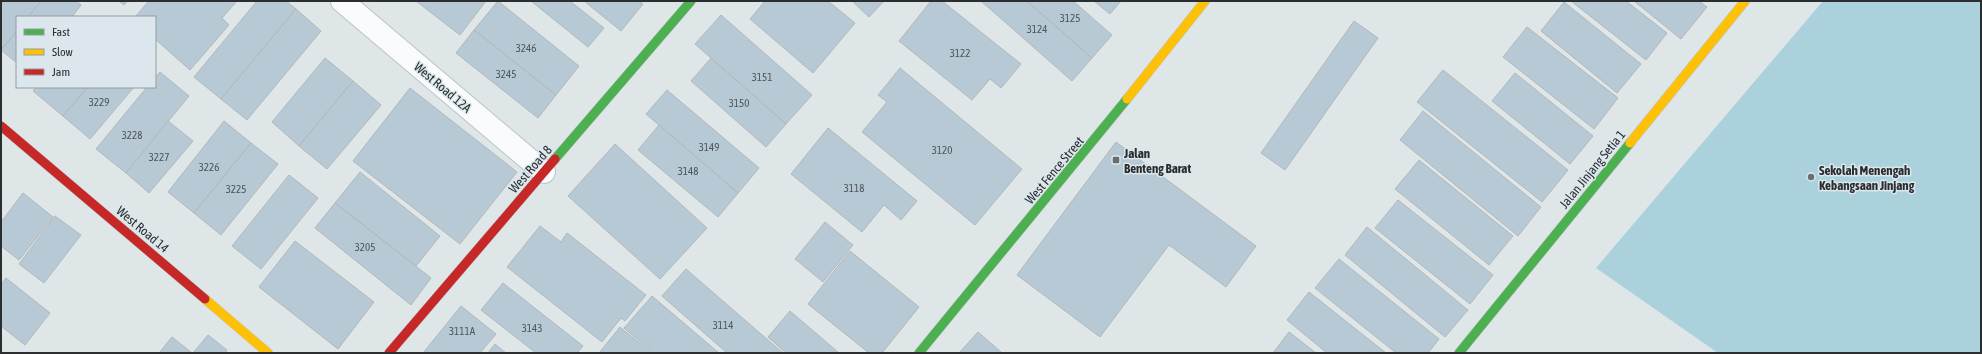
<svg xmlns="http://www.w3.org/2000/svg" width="1982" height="354" font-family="'Asap Condensed',sans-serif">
<rect width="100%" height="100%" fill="#dfe6e8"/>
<polygon fill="#abd1dc" points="1823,1 1981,1 1981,353 1718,353 1596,268"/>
<g fill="#b8c9d6" stroke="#b2b7b9">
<polygon points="4,1 41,1 28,17 17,17 17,31 1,50 1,4"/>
<polygon points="41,1 76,1 81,5 72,17 28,17"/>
<polygon points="119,1 127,1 124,5"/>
<polygon points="149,1 237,1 222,18 229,25 190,70 155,39 155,17 135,17"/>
<polygon points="257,1 286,1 296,9 221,99 194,77"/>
<polygon points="416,1 486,1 460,35"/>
<polygon points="498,1 579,66 556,95 474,30"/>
<polygon points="531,1 570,1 604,28 588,47"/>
<polygon points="584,1 638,1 643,4 621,31"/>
<polygon points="765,1 828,1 855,23 813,73 750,19"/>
<polygon points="852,1 884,1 869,17"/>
<polygon points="931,1 942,1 1021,64 1001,88 990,79 972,100 899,41"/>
<polygon points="981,1 1027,1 1092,58 1072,81"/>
<polygon points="1027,1 1073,1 1112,35 1092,58"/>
<polygon points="1094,1 1121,1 1110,14"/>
<polygon points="1571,1 1626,1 1667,33 1646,60"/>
<polygon points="1634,1 1699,1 1707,7 1681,39"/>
<polygon points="1564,2 1641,64 1617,93 1541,31"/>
<polygon points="296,9 321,31 247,120 221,99"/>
<polygon points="721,15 812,95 786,124 695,44"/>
<polygon points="1354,21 1378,38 1285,170 1261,153"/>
<polygon points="1527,27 1618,98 1594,129 1503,57"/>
<polygon points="474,30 556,95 538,118 456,53"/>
<polygon points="17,31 17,63 1,50"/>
<polygon points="325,58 353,81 299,146 272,122"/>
<polygon points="711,58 786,124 766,147 691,81"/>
<polygon points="900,68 1022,169 975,225 862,132 887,102 878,95"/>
<polygon points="1443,70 1568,170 1542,202 1417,102"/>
<polygon points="160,72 189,96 126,173 96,149 147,87 155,87 155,78"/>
<polygon points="1515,73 1593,136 1570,164 1492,101"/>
<polygon points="353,81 381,105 327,169 299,146"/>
<polygon points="36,87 88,87 63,116 33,91"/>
<polygon points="88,87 134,87 90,139 63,116"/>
<polygon points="410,88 517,172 460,244 353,161"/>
<polygon points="667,90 759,168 738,193 646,114"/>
<polygon points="1423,111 1541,207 1518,236 1400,140"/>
<polygon points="168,121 193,141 149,193 126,173"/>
<polygon points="224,121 251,143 194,213 168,192"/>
<polygon points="659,125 738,193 718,217 638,150"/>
<polygon points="828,128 917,201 901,220 884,205 862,232 791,174"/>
<polygon points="1116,142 1256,246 1226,287 1169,245 1100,337 1017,275"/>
<polygon points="251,143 278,164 221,235 194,213"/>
<polygon points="615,144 707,228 660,279 568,196"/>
<polygon points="1419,160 1513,236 1489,265 1395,189"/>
<polygon points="360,172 440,236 416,266 335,203"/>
<polygon points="289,175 318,198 261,269 232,246"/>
<polygon points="23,193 53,217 19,260 1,246 1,222"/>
<polygon points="1398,200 1493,275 1470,304 1375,228"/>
<polygon points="335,203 431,278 411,305 315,228"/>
<polygon points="55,216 81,235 44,283 19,264"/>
<polygon points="825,222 853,245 823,282 795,259"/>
<polygon points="540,226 561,242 567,233 646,295 625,321 621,318 602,342 507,267"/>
<polygon points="1367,227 1468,310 1445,337 1345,255"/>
<polygon points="295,241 374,302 338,349 259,287"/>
<polygon points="850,251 919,307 882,353 869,353 808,304"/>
<polygon points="1339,259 1439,339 1428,353 1396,353 1315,288"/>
<polygon points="686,269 783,353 727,353 662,296"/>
<polygon points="6,278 50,313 25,345 1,326 1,284"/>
<polygon points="503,283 583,346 577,353 536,353 481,310"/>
<polygon points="1309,292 1386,353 1327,353 1287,320"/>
<polygon points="652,296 719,353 654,353 624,328"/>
<polygon points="461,306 496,334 480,353 423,353"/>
<polygon points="790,311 839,353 786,353 768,337"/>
<polygon points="620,327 652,353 599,353"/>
<polygon points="978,332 1001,352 1000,353 959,353"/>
<polygon points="1289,332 1316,353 1273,353"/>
<polygon points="208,335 227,350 225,353 193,353"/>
<polygon points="172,337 192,353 159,353"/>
<polygon points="495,344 506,353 488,353"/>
</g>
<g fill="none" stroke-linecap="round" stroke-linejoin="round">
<g stroke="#bdc2c4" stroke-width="24">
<polyline id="street" points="342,1 544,172"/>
</g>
<g stroke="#bdc2c4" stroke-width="10">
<g id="fast">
<polyline points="555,159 691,1"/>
<polyline points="919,353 1127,99"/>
<polyline points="1459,353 1630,143"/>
</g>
</g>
<g stroke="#bdc2c4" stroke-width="10">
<g id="slow">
<polyline points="1127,99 1205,1"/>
<polyline points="1630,143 1745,1"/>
<polyline points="205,299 268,353"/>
</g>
</g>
<g stroke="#bdc2c4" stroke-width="10">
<g id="jam">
<polyline points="1,126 205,299"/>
<polyline points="389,353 555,159"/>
</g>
</g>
<use href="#street" stroke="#fafbfc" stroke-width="22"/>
<use href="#fast" stroke="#4caf50" stroke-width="9"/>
<use href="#slow" stroke="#ffc107" stroke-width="9"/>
<use href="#jam" stroke="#c62828" stroke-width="9"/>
</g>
<g fill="#696e70" stroke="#dbe7ec" stroke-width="1.5">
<rect x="1112" y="156" width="8" height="8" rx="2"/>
<circle cx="1811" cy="177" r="4"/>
</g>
<g text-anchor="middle" stroke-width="3" stroke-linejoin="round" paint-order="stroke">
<g font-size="11" fill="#4e555a">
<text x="1070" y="22">3125</text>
<text x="1037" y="33">3124</text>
<text x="526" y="52">3246</text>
<text x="960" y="57">3122</text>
<text x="506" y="78">3245</text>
<text x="762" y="81">3151</text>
<text x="99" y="106">3229</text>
<text x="739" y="107">3150</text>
<text x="132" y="139">3228</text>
<text x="709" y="151">3149</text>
<text x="942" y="154">3120</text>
<text x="159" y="161">3227</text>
<text x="209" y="171">3226</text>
<text x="688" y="175">3148</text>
<text x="854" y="192">3118</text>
<text x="236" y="193">3225</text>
<text x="365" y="251">3205</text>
<text x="723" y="329">3114</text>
<text x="532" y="332">3143</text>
<text x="462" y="335">3111A</text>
</g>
<g font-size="13" fill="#2a2e30" stroke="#dbe7ec">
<text transform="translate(443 87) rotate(40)" y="5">West Road 12A</text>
<text transform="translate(530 169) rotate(-49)" y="5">West Road 8</text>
<text transform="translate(1592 169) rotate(-51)" y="5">Jalan Jinjang Setia 1</text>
<text transform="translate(1054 170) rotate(-50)" y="5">West Fence Street</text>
<text transform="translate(143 229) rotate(40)" y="5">West Road 14</text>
</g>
<g font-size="13" font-weight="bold" fill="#2a2e30" stroke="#dbe7ec" text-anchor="start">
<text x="1124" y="158">Jalan<tspan x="1124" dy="15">Benteng Barat</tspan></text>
<text x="1819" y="175">Sekolah Menengah<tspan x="1819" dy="15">Kebangsaan Jinjang</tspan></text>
</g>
</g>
<rect width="1982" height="354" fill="none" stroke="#2a2e30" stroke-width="4"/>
<rect x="16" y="16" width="140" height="72" fill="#dbe7ec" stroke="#949da1"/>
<rect x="24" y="29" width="20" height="6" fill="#4caf50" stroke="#949da1"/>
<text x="52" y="36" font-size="12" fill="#2a2e30">Fast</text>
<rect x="24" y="49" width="20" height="6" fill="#ffc107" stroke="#949da1"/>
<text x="52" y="56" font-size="12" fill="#2a2e30">Slow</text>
<rect x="24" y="69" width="20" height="6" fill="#c62828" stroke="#949da1"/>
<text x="52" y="76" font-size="12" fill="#2a2e30">Jam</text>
</svg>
